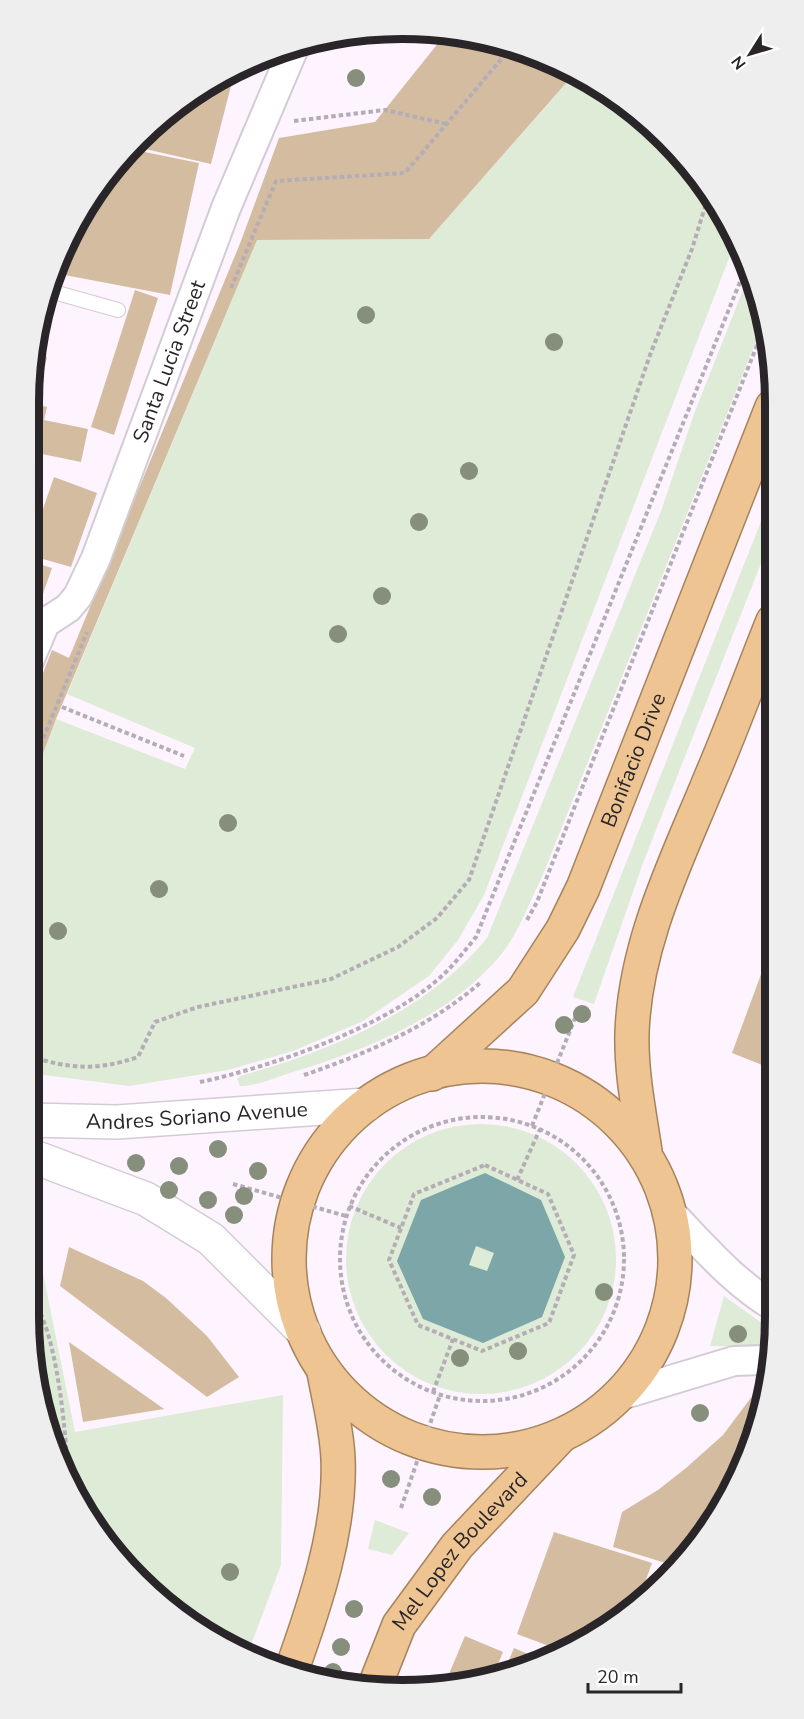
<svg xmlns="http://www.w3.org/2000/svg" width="804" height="1719" font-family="'Nunito Sans',sans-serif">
<rect width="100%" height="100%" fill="#fdf4ff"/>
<g fill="#deebd6">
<polygon points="574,74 629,105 698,174 736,240 484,895 458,940 429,976 363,1021 293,1051 228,1070 129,1086 29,1073 29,791 56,719 185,769 195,748 67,694 257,240 429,239"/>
<path d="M750 272 764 321 542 877C529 903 518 935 499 957 448 1017 366 1050 293 1072 277 1077 257 1086 240 1086L237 1079 240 1076C330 1051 427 1012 487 938L661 511 694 414Z"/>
<polygon points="773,491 773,533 643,863 594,1004 573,997"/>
<circle cx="481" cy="1259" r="135"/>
<polygon points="29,1258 41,1263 75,1432 283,1395 281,1565 248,1653 216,1641 121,1563 48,1437 29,1317"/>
<polygon points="724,1296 773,1331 769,1347 710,1346"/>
<polygon points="375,1520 409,1533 392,1555 368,1549"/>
</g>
<path fill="#7ca6a8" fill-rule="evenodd" d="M485 1173 541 1200 565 1257 542 1317 483 1343 423 1319 397 1261 421 1200ZM476 1246 494 1253 487 1271 469 1265Z"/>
<g fill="#d4bca1">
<polygon points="443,37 545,57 574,74 429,239 257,240 56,719 29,791 29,759 32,749 29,747 29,709 52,650 69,658 241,241 279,138 375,122"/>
<polygon points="234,74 211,164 132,146 138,138"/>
<polygon points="130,149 199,163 170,295 54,273 57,259"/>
<polygon points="135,290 158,298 114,435 91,427"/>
<polygon points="38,355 47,357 37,404 47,407 44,420 88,429 81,462 37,453 34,466 29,465 29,402"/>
<polygon points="54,477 97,493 71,567 29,555 36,528 29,525 29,505 43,509"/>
<polygon points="29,561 52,568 29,634"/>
<polygon points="774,939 775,1070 732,1053"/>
<polygon points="69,1247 143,1281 166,1298 207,1336 239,1377 207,1397 60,1286"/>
<polygon points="69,1342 164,1409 83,1422"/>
<polygon points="753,1395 760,1397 747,1460 683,1564 679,1567 613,1547 622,1512 658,1490 686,1468 723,1435"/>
<polygon points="554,1532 652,1563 639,1599 588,1641 562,1651 517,1634"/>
<polygon points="465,1636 503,1652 493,1676 471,1683 449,1674"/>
<polygon points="514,1648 540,1659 504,1672"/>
</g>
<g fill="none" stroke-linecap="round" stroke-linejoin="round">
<g stroke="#d3cbd5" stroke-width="16">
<polyline id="service" points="50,291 118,310"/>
</g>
<g stroke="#d3cbd5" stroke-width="32">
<g id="minor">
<path id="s1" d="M29 661 45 623 68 608 78 596 96 558 226 208 293 50"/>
<path d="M670 1212C703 1246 734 1283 775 1307"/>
<polyline points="618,1396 734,1361 767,1360"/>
</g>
</g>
<g stroke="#d3cbd5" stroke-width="36">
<g id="tertiary">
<path id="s2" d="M29 1120 117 1122 366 1105"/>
<polyline points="29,1155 146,1199 211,1239 304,1332"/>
</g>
</g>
<g stroke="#a6835c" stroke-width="36">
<g id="trunk">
<circle cx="482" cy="1259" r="193"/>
<path id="s3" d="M432 1074 523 991 563 929 583 888 772 407"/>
<path d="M645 1151C639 1111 631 1073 632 1033 635 942 677 860 711 777 733 726 752 673 773 621"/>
<path d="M292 1669C315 1605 341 1528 338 1459 337 1430 329 1400 324 1372"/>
<path id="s4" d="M376 1683 399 1625 457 1546 560 1437"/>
</g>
</g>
<g stroke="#b4adb5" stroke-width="4" stroke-dasharray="4.5 3" stroke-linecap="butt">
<polyline points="294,121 385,110 447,124"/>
<polyline points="231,288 276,181 405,173 509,50"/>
<polyline points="29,697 33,698"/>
<polyline points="62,707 184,756"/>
<polyline points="29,753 35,756"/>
<polyline points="29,773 87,632"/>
<polyline points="527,920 537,902 765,325"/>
<path d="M29 1056C70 1069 97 1071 138 1057L155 1022 198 1007 331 979 398 947 437 918 469 880 650 355 692 249 709 194"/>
<path d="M304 1075C368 1053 429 1027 480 983"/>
<path d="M200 1082C272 1067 394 1024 446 972 457 961 466 949 476 937L748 262"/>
<circle cx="482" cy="1259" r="142"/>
<polyline points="532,1126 575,1018"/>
<polygon points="485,1165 548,1194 574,1255 549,1323 482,1351 418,1325 389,1260 414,1194"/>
<polyline points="517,1180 540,1129"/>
<polyline points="233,1184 346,1216"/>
<polyline points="349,1206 401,1228"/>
<path d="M29 1294C57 1326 65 1428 68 1472"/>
<polyline points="433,1392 453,1339"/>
<polyline points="401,1508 440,1395"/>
</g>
<use href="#service" stroke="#fff" stroke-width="14"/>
<use href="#minor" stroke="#fff" stroke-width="28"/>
<use href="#tertiary" stroke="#fff" stroke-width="33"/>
<use href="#trunk" stroke="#eec492" stroke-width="33"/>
</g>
<g fill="#868f7c">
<circle cx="356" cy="78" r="9"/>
<circle cx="366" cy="315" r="9"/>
<circle cx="554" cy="342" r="9"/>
<circle cx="469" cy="471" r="9"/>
<circle cx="419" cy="522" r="9"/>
<circle cx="382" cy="596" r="9"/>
<circle cx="338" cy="634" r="9"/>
<circle cx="228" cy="823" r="9"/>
<circle cx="159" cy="889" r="9"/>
<circle cx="58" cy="931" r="9"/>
<circle cx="582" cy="1014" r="9"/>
<circle cx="564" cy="1025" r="9"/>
<circle cx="218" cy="1149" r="9"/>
<circle cx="136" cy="1163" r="9"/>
<circle cx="179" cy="1166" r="9"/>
<circle cx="258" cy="1171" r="9"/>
<circle cx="169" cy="1190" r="9"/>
<circle cx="244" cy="1196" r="9"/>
<circle cx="208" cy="1200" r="9"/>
<circle cx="234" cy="1215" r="9"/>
<circle cx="604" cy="1292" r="9"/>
<circle cx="738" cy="1334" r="9"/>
<circle cx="518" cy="1351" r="9"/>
<circle cx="460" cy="1358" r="9"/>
<circle cx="700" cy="1413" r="9"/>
<circle cx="391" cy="1479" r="9"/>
<circle cx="432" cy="1497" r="9"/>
<circle cx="230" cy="1572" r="9"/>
<circle cx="354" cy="1609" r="9"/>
<circle cx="341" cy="1647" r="9"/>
<circle cx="333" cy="1672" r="9"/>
</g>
<g text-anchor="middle" stroke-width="4.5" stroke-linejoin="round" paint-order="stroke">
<g font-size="21" fill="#292529" stroke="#fff">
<text dy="7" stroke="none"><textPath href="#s1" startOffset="336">Santa Lucia Street</textPath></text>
<text dy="7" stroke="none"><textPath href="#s3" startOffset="380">Bonifacio Drive</textPath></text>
<text dy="7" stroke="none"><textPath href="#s2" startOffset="168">Andres Soriano Avenue</textPath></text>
<text dy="7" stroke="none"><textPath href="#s4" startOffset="158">Mel Lopez Boulevard</textPath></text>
</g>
</g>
<path d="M0 0H804V1719H0ZM402 39H402A363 363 0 0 1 765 402V1317A363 363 0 0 1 402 1680H402A363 363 0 0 1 39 1317V402A363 363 0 0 1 402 39Z" fill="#eee" fill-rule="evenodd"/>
<path fill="none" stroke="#292529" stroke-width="8" d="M402 39H402A363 363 0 0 1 765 402V1317A363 363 0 0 1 402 1680H402A363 363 0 0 1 39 1317V402A363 363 0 0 1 402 39Z"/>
<g transform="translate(750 54) rotate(233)" stroke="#ffffff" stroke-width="4.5" paint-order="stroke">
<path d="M0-4.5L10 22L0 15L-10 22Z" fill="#292529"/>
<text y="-9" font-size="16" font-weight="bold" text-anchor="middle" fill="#292529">N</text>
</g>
<path d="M588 1683v9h93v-9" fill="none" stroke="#292529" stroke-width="3"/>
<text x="597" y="1683" font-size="18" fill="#292529" stroke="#ffffff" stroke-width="4.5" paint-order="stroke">20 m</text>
</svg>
